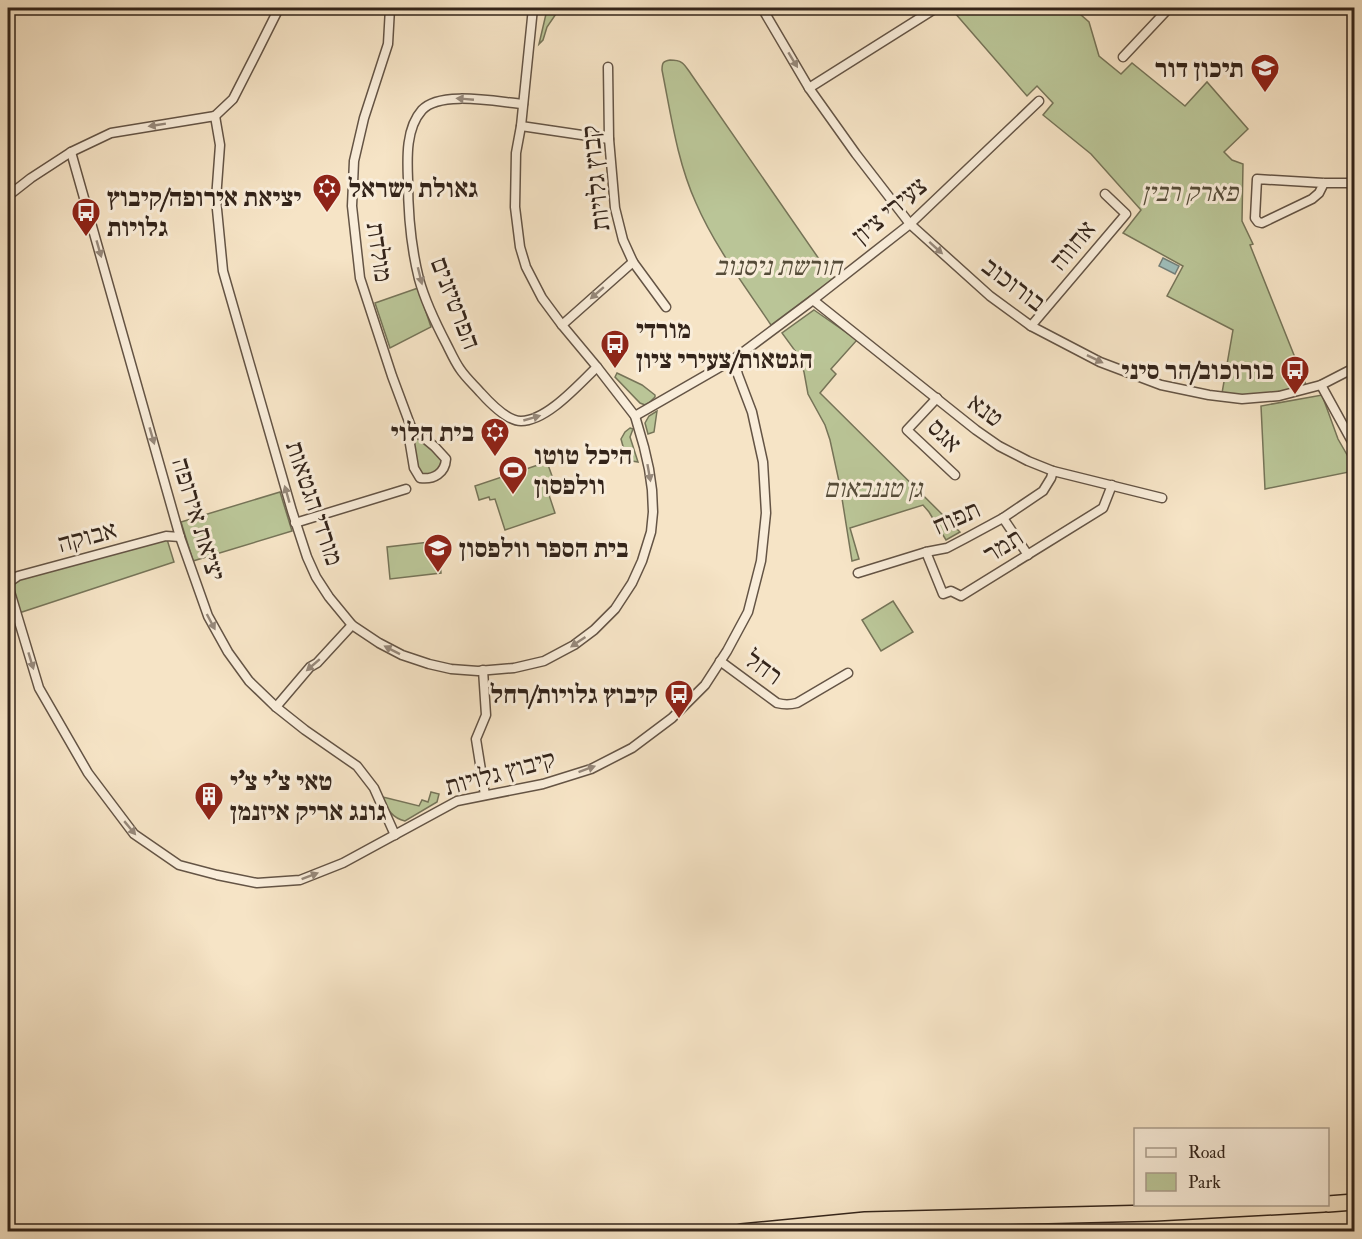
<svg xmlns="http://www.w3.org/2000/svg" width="1362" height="1239" font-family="'IM FELL Double Pica','Frank Ruhl Libre',serif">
<rect width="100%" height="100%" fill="#f6e4c6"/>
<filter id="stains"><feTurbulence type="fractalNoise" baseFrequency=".00333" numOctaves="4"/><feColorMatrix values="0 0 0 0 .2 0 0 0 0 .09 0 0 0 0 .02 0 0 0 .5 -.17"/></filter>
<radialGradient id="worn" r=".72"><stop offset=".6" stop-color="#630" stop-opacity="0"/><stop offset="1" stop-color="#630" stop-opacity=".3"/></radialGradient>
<g fill="#bac597" stroke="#767458" stroke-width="1.5">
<polygon points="553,8 560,8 547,27 543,40 539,44 546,14"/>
<polygon points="956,8 1073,8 1089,22 1099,56 1121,74 1132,63 1185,106 1207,82 1248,129 1224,152 1232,160 1243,164 1242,221 1253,244 1250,245 1306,385 1273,394 1242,396 1222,393 1233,330 1167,296 1183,266 1123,233 1141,210 1091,154 1043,115 1053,103 1037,86 1027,96 954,12 958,10"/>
<path d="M670 60C683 60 684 64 691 74L819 259 834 278 771 325C745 286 715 247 696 203 677 161 671 115 662 70 662 63 663 61 670 60Z"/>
<polygon points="418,288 431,327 390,348 375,303"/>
<polygon points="814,310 857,340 831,369 836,374 820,393 960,532 946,540 929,512 923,505 850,528 859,559 852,561 840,486 830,440 825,425 808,394 804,372 796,352 782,333"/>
<polygon points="617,373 642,385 655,395 655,397 649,403 645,405 640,403 615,377"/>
<polygon points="1322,395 1338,439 1354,467 1354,471 1265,489 1261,406"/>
<polygon points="657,411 654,432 648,434 645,423 649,416"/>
<polygon points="411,427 435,447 445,467 426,478 414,468"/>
<polygon points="630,428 633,429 630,437 638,462 632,461 626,457 621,439 625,432"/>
<polygon points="547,462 552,476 553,493 549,495 555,513 505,530 495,499 490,500 489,497 479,500 475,486"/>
<polygon points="280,492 292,531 193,561 181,522"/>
<polygon points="166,536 174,562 16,614 8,583"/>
<polygon points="438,541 441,573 390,579 387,547"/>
<polygon points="893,601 913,632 881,651 862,620"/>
<path d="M431 792 439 794 437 802 405 821C392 818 386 809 383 797L419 806 422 800 428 802Z"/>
</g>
<polygon fill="#9ebebb" stroke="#73807b" stroke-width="1.5" points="1163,258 1179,266 1175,274 1159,266"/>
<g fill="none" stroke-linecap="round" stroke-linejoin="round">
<g stroke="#645445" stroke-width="11">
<g id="street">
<path d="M390 8 388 44 364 118 354 161 352 206 360 278 392 376 411 427 410 444 414 468 420 478C434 480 445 473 446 459L435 447 411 427"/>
<polyline points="762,8 809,88 856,154 910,224 990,296 1031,326 1100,362 1161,385 1209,395 1242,399 1279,396 1321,385 1354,368"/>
<polyline points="1123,57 1169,8"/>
<polyline points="608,67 609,139 615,208 623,240 633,262 666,307"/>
<polyline points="809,88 936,8"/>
<path d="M523 104C498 102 440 90 422 110 406 128 407 157 408 180 408 212 411 247 419 279 425 301 436 324 447 345 451 353 455 362 460 369 466 378 474 385 481 393 490 403 507 421 521 421 547 421 579 384 597 367"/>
<polyline points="215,116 220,145 216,199 223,271 292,511 307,557 316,577 329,597 352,625 379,643 402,655 429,664 451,669 478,671 514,668 544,661 574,645 594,630 615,609 632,583 642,561 651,532 653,512 652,490 649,469 644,447 635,416 597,367 562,325 542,298 526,267 520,247 515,207 516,153 521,126 533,8"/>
<polyline points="215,116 233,99 258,50 279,8"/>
<polyline points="521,126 609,139"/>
<polyline points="71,152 180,537 208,616 228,652 249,681 276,707 305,730 357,766 374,788 395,835"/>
<polyline points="1324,183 1319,193 1312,199 1262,223 1258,222 1255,218 1257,179 1324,183 1354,183"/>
<polyline points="8,196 31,178 71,152 111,133 215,116"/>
<polyline points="813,300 976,430 999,446 1028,461 1053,471 1162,498"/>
<polyline points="562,325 633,262"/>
<polyline points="1031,326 1126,214 1105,194"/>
<polyline points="1321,385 1354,445"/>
<polyline points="937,398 907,430 955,475"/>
<polyline points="635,416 734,359 813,300 910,224 1039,101"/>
<polyline points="1003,518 1028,555"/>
<polyline points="295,523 406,489"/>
<polyline points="926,552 943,594 951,591 961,596 1103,508 1112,485"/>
<polyline points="858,573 926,552 947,548 966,538 1003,518 1043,491 1051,478 1053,471"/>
<polyline points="8,583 18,576 166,536 180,537"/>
<polyline points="8,585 39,688 88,773 134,834 179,865 217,875 257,883 300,880 343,863 457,801 543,784 591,769 632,748 672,718 705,685 727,651 748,612 761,561 766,513 763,462 752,412 738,375 734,359"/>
<path d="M720 661 777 703C785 705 789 705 797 703L848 673"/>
<polyline points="483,670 486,715 476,739 485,795"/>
<polyline points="276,707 310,667 317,663 352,625"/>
</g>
</g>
<g stroke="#33241a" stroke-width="18">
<g id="highway">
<polyline points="1328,1204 1354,1202"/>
<polyline points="741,1232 865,1220 1155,1213 1324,1204"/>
</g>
</g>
<use href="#street" stroke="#f9edda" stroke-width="8"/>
<use href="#highway" stroke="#f6e4c6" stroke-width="15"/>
</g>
<defs><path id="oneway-solid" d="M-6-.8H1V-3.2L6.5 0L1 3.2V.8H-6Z" transform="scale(1.5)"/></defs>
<g fill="#96887a">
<use href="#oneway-solid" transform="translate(793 60) rotate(59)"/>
<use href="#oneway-solid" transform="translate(465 99) rotate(-175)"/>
<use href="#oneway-solid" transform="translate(157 125) rotate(171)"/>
<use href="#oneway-solid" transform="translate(936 248) rotate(42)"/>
<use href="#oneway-solid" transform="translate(99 249) rotate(74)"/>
<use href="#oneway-solid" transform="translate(420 276) rotate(76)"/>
<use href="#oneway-solid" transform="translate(597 293) rotate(139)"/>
<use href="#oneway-solid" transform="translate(1095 359) rotate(26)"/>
<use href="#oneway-solid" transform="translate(532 418) rotate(-16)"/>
<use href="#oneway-solid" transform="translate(152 436) rotate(74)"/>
<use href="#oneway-solid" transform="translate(649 473) rotate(80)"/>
<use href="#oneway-solid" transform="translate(287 494) rotate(-106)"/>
<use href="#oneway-solid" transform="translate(211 622) rotate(62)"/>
<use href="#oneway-solid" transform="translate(578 642) rotate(146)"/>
<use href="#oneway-solid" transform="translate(392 650) rotate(-153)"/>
<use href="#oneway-solid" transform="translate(31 661) rotate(73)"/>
<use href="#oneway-solid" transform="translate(313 665) rotate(139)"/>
<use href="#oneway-solid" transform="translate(587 769) rotate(-20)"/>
<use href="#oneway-solid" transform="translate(130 828) rotate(50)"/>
<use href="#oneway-solid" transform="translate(310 876) rotate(-21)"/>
</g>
<defs>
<g id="school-pin" transform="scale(1.5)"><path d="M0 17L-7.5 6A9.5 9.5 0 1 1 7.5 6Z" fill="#8f2418" stroke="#f9edda"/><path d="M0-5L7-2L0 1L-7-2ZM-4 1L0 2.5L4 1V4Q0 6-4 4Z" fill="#fff"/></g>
<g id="synagogue-pin" transform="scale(1.5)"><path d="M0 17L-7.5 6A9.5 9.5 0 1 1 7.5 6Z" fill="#8f2418" stroke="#f9edda"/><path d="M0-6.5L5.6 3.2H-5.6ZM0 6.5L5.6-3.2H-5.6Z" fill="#fff"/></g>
<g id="bus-pin" transform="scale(1.5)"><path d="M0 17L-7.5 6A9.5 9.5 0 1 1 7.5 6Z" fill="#8f2418" stroke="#f9edda"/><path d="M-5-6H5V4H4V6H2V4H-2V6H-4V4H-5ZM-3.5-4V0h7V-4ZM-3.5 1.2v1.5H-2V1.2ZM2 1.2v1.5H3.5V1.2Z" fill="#fff"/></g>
<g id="stadium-pin" transform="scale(1.5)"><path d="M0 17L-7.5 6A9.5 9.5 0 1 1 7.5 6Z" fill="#8f2418" stroke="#f9edda"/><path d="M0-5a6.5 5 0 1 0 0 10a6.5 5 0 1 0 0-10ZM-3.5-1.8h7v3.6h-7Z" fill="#fff"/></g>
<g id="building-pin" transform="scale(1.5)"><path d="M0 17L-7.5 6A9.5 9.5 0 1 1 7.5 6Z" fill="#8f2418" stroke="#f9edda"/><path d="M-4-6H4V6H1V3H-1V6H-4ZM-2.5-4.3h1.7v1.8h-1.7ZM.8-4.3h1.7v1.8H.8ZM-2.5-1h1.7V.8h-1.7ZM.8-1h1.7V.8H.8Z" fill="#fff"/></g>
</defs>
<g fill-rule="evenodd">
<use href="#school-pin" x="1265" y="68"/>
<use href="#synagogue-pin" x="327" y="188"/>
<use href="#bus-pin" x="86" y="212"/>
<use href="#bus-pin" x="615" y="344"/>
<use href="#bus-pin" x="1295" y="370"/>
<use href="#synagogue-pin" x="495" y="432"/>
<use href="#stadium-pin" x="513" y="470"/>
<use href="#school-pin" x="438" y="548"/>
<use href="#bus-pin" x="679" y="694"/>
<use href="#building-pin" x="209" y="796"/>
</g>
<g text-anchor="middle" stroke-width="6" stroke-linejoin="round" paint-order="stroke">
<g font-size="26" font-weight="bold" fill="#33241a" stroke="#f9edda" text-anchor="start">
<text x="1244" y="77" text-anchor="end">תיכון דור</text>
<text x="348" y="197">גאולת ישראל</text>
<text x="107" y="206">יציאת אירופה/קיבוץ<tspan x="107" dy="30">גלויות</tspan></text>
<text x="636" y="338">מורדי<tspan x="636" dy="30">הגטאות/צעירי ציון</tspan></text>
<text x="1274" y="379" text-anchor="end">בורוכוב/הר סיני</text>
<text x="474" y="441" text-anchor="end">בית הלוי</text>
<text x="534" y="464">היכל טוטו<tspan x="534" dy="30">וולפסון</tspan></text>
<text x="459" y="557">בית הספר וולפסון</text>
<text x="658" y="703" text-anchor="end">קיבוץ גלויות/רחל</text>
<text x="230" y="790">טאי צ'י צ'י<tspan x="230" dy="30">גונג אריק איזנמן</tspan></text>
</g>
<g font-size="26" fill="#33241a" stroke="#f9edda">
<text transform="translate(595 178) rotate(-96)" y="9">קבוץ גלויות</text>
<text transform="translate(889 210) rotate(-40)" y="9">צעירי ציון</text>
<text transform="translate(1072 245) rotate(-50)" y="9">אחווה</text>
<text transform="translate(380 252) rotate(81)" y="9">מולדת</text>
<text transform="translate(1014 284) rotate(37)" y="9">בורוכוב</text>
<text transform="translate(456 303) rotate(69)" y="9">הפרטיזנים</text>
<text transform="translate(986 410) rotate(37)" y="9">טנא</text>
<text transform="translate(945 435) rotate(45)" y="9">אגס</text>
<text transform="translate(315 503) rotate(71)" y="9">מורדי הגטאות</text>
<text transform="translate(956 517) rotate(-24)" y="9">תפוח</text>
<text transform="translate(199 519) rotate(73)" y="9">יציאת אירופה</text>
<text transform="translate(87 536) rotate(-15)" y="9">אבוקה</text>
<text transform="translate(1003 545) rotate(-32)" y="9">תמר</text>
<text transform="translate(764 667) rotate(36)" y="9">רחל</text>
<text transform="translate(500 772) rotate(-15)" y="9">קיבוץ גלויות</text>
</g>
<g font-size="26" font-style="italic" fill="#554c39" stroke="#f9edda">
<text x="1190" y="201">פארק רבין</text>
<text x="778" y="275">חורשת ניסנוב</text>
<text x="873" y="497">גן טננבאום</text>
</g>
</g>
<rect width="1362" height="1239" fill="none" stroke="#f6e4c6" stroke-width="30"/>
<rect x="9" y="9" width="1344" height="1221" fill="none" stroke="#33241a" stroke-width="3"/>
<rect x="15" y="15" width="1332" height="1209" fill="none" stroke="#33241a" stroke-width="1.5"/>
<rect x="1134" y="1128" width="195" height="78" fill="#f9edda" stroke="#aa9d8d" stroke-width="1.5"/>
<rect x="1146" y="1148" width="30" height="9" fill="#f9edda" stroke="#aa9d8d" stroke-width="1.5"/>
<text x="1188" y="1158" font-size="18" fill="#33241a">Road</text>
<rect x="1146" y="1173" width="30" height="18" fill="#bac597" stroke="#aa9d8d" stroke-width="1.5"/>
<text x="1188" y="1188" font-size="18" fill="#33241a">Park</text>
<rect width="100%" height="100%" filter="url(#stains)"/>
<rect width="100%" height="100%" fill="url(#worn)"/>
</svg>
